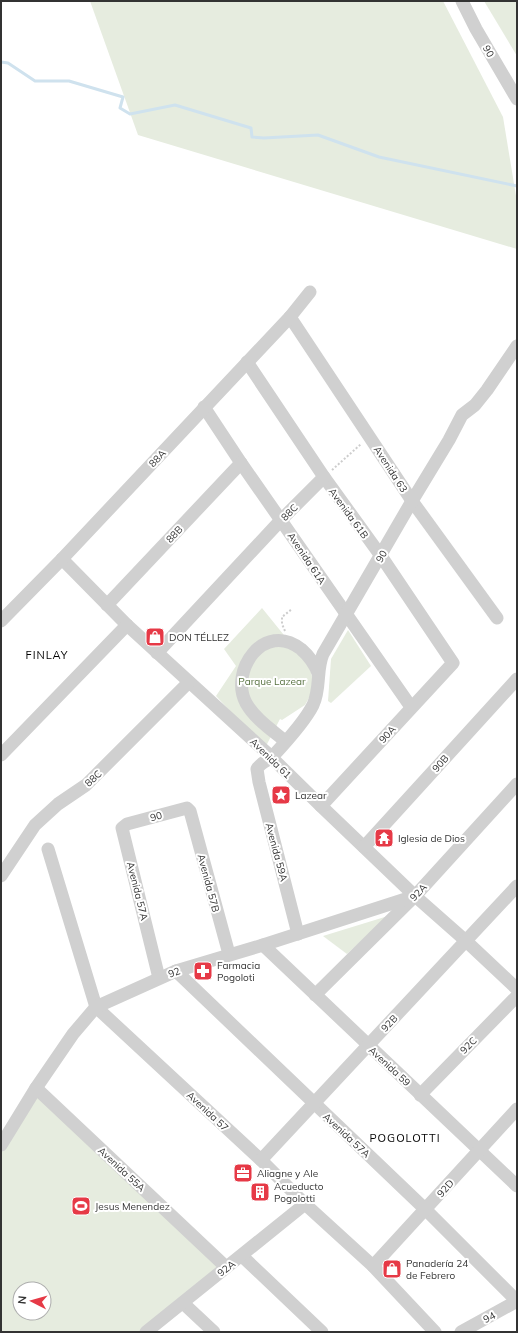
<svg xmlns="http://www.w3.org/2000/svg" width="518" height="1333" font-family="Mulish,sans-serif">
<rect width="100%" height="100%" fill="#fff"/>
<g fill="#e6ecdf" fill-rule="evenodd">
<polygon points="90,1 443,1 503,117 517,202 517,249 138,135"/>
<polygon points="484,1 517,1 517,56"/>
<polygon points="262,608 309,666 312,676 313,683 310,696 305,705 282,720 280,719 265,748 216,696 236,666 224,649"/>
<polygon points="348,630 371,666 331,703 328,701 331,659"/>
<polygon points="388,916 347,954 323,936"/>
<path d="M36 1088 226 1267 146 1332H1V1145ZM20 1289H44V1313H20Z"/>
</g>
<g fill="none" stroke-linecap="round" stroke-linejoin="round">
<polyline stroke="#cfe2ee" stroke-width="3" points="1,62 8,63 35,81 69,81 123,97 120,108 130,114 175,105 251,128 252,137 264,138 318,135 379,157 517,186"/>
<g stroke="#cdcdcd" stroke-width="2" stroke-dasharray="2 2" stroke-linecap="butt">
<polyline points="332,470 361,444"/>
<polyline points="285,631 282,624 282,617 292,609"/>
</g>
<g stroke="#d0d0d0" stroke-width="13">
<polyline points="462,1 476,29 517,99"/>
<polyline points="290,317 412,501 497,618"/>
<polyline points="247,362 324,477 381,556 453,663 321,806"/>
<polyline points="204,407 241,463 411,707"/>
<polyline points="62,559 127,625 266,752 321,806 415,896 466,941 517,989"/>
<polyline points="107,605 241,463"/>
<polyline points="1,621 62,559 290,317 310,292"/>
<polyline points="157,653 281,520 324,477"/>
<path d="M285 741C272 730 255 719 246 703 229 671 264 620 301 649 309 656 314 662 318 673"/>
<polyline points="1,755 127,625"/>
<polyline points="364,847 517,679"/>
<polyline points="48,849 96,1007 261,1160 305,1204 373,1266 435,1332"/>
<polyline points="1,876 35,825 58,804 86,785 189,682"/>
<path d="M298 934 259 782 257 769C261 762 268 761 273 756 286 742 305 721 313 705 321 688 316 670 323 654L412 501 449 440 462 415 475 405 487 390 517 346"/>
<polyline points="263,945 517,1186"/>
<polyline points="176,971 425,1209 517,1301"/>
<polyline points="159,978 122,828 127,824 187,808 190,811 229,954"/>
<polyline points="315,995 415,896 517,784"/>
<polyline points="36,1088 226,1267"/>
<polyline points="420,1095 517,996"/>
<polyline points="1,1145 36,1088 73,1034 96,1007 176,971 263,945 415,896"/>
<polyline points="261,1160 517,886"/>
<polyline points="242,1256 322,1332"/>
<polyline points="373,1266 517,1109"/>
<polyline points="183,1303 214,1332"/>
<polyline points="146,1332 305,1204"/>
<polyline points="461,1332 517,1301"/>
</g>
</g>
<defs>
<g id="shop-square" transform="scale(1)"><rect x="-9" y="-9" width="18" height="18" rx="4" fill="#e63946" stroke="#fff"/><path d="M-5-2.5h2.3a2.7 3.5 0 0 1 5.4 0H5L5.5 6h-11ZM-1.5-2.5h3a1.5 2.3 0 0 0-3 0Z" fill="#fff"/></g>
<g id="sight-square" transform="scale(1)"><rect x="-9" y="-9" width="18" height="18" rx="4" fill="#e63946" stroke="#fff"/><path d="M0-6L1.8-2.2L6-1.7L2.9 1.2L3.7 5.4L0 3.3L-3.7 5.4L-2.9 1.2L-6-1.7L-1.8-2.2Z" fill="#fff"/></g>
<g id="temple-square" transform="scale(1)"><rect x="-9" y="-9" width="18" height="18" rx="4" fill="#e63946" stroke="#fff"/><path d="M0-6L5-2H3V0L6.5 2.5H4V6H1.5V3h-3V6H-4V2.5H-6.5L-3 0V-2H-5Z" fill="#fff"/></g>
<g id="pharmacy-square" transform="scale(1)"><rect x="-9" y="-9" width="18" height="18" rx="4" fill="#e63946" stroke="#fff"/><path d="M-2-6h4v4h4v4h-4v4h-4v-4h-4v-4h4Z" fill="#fff"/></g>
<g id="office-square" transform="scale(1)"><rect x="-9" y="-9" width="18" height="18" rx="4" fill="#e63946" stroke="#fff"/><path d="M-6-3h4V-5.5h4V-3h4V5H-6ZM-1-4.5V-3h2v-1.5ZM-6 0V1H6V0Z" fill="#fff"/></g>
<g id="building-square" transform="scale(1)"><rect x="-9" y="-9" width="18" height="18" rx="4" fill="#e63946" stroke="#fff"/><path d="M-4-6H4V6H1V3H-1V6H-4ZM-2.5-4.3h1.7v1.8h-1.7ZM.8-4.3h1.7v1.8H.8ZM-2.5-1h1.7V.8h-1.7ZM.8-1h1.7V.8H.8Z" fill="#fff"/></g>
<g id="stadium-square" transform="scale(1)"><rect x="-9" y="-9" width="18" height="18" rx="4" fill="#e63946" stroke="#fff"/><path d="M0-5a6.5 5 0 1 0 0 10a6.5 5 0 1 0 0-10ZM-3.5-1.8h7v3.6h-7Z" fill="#fff"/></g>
</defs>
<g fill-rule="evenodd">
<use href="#shop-square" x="155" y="637"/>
<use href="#sight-square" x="281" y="795"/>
<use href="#temple-square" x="384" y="838"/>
<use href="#pharmacy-square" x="203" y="971"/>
<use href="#office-square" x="243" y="1173"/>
<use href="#building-square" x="260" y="1192"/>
<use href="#stadium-square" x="81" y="1206"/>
<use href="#shop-square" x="392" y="1269"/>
</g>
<g text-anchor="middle" stroke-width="4" stroke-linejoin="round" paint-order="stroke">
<g font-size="10" fill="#333" stroke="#fff">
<text transform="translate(489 51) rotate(60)" y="4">90</text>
<text transform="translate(157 458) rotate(-47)" y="4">88A</text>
<text transform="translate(391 469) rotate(57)" y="4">Avenida 63</text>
<text transform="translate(289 512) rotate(-45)" y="4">88C</text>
<text transform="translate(349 513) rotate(54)" y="4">Avenida 61B</text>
<text transform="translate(174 534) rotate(-47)" y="4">88B</text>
<text transform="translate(381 556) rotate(-60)" y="4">90</text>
<text transform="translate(307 558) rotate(56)" y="4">Avenida 61A</text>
<text transform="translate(387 734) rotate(-48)" y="4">90A</text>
<text transform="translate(271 758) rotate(44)" y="4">Avenida 61</text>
<text transform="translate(440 763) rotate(-48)" y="4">90B</text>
<text transform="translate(93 778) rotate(-43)" y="4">88C</text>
<text transform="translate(156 816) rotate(-15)" y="4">90</text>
<text transform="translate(277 852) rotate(75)" y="4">Avenida 59A</text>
<text transform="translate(209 883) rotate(75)" y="4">Avenida 57B</text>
<text transform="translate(138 891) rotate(76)" y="4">Avenida 57A</text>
<text transform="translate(418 892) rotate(-47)" y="4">92A</text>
<text transform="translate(174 972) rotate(-20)" y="4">92</text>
<text transform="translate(389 1023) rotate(-47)" y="4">92B</text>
<text transform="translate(468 1045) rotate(-45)" y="4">92C</text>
<text transform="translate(390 1066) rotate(43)" y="4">Avenida 59</text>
<text transform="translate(208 1111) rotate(43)" y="4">Avenida 57</text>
<text transform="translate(347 1135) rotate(43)" y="4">Avenida 57A</text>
<text transform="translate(122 1169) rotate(43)" y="4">Avenida 55A</text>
<text transform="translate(445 1188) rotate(-48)" y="4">92D</text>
<text transform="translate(226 1268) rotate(-38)" y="4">92A</text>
<text transform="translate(489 1317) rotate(-28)" y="4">94</text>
</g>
<g font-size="10" fill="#333" stroke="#fff" text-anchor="start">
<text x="169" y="641">DON TÉLLEZ</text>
<text x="295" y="799">Lazear</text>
<text x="398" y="842">Iglesia de Dios</text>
<text x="217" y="969">Farmacia<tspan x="217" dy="12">Pogoloti</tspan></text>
<text x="257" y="1177">Aliagne y Ale</text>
<text x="274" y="1190">Acueducto<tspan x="274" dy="12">Pogolotti</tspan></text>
<text x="95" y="1210">Jesus Menendez</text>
<text x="406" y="1267">Panadería 24<tspan x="406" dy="12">de Febrero</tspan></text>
</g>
<g font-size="10" fill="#56703f" stroke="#fff">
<text x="272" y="685">Parque Lazear</text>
</g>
<g font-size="11" letter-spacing="1" fill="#000" stroke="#fff">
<text x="47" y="659">FINLAY</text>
<text x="405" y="1142">POGOLOTTI</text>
</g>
</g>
<rect width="518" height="1333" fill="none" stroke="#333333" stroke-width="4"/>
<g transform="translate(32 1301) rotate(276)"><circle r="19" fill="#ffffff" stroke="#adadad"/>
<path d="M0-3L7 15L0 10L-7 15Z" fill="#e63946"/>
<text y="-6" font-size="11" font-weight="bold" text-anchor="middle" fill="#333333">N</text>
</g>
</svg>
